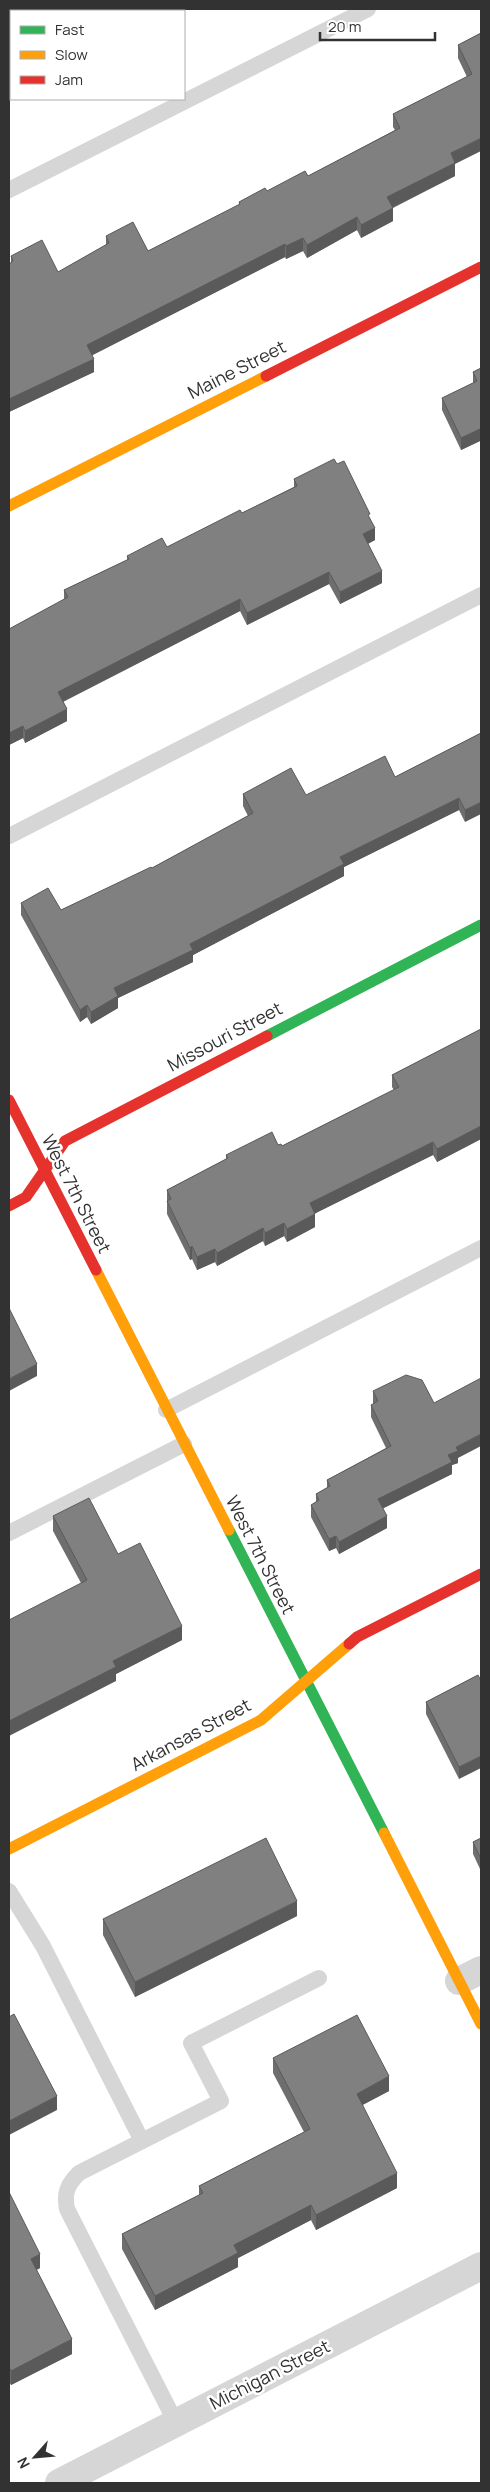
<svg xmlns="http://www.w3.org/2000/svg" width="490" height="2492" font-family="Manrope,sans-serif">
<rect width="100%" height="100%" fill="#fff"/>
<g fill="none" stroke-linecap="round" stroke-linejoin="round">
<g stroke="#d6d6d6" stroke-width="16">
<polyline points="9,190 368,9"/>
<polyline points="9,836 481,595"/>
<polyline points="166,1410 481,1248"/>
<polyline points="9,1533 184,1444"/>
<polyline points="9,1891 43,1946 142,2141"/>
<path d="M176 2423 67 2209C64 2193 67 2185 79 2173L221 2101 191 2043 319 1978"/>
</g>
<g stroke="#d6d6d6" stroke-width="28">
<polyline points="459,1981 481,1970"/>
<polyline points="59,2483 481,2266"/>
</g>
<g stroke="#30b455" stroke-width="11">
<polyline points="267,1036 481,925"/>
<polyline points="229,1530 384,1833"/>
</g>
<g stroke="#ff9f0a" stroke-width="11">
<polyline points="9,506 266,376"/>
<polyline points="96,1270 229,1530"/>
<polyline points="384,1833 481,2024"/>
<polyline points="9,1849 261,1720 349,1644"/>
</g>
<g stroke="#e5322d" stroke-width="11">
<polyline points="266,376 481,267"/>
<polyline points="9,1100 96,1270"/>
<polyline points="9,1206 26,1197 65,1141 267,1036"/>
<polyline points="349,1644 357,1637 481,1574"/>
</g>
</g>
<g fill="#6e6e6e">
<polygon points="481,33 455,164 455,176 393,208 393,221 361,238 357,230 307,258 303,251 286,259 285,257 92,355 94,372 9,412 9,264 11,263 11,256 58,272 106,245 106,236 148,251 239,205 239,202 308,176 395,130 393,127 393,114 467,77 458,58 458,45"/>
<polygon points="481,368 481,444 480,441 461,450 442,410 442,398 473,383 473,372"/>
<polygon points="337,464 370,519 375,540 368,544 382,583 340,604 329,584 247,625 240,611 63,702 67,721 25,743 23,738 9,745 9,629 64,600 64,590 127,560 127,556 167,547 242,513 294,487 294,479"/>
<polygon points="481,733 465,822 459,810 344,867 344,876 193,955 193,962 118,998 118,1008 91,1024 87,1017 80,1022 21,915 21,903 61,910 152,868 248,816 243,806 243,794 306,795 395,777"/>
<polygon points="481,1029 481,1139 437,1162 433,1155 315,1213 315,1227 287,1242 284,1236 265,1246 263,1241 217,1266 215,1262 197,1270 192,1259 190,1260 167,1214 167,1190 226,1159 226,1155 278,1145 282,1146 394,1090 392,1087 392,1075"/>
<polygon points="373,1391 458,1458 458,1463 452,1465 452,1474 383,1508 387,1528 339,1554 336,1548 329,1551 311,1517 311,1505 316,1502 316,1494 327,1488 327,1480 386,1448 371,1417 371,1405 373,1404"/>
<polygon points="53,1516 118,1554 182,1640 116,1674 116,1681 81,1583 53,1531"/>
<polygon points="478,1675 459,1779 426,1714 426,1702"/>
<polygon points="481,1838 481,1871 473,1854 473,1842"/>
<polygon points="297,1916 135,1997 103,1935 103,1919"/>
<polygon points="273,2058 389,2091 362,2105 397,2188 316,2230 311,2220 238,2258 238,2267 155,2310 122,2249 122,2234 199,2195 199,2186 304,2132 273,2073"/>
<polygon points="9,2192 40,2268 36,2270 72,2354 11,2385 9,2382"/>
</g>
<g fill="#5a5a5a">
<polygon points="11,62 11,74 9,76 9,64"/>
<polygon points="481,138 481,151 455,164 455,176 387,210 387,197 451,153"/>
<polygon points="393,208 393,221 361,238 361,225"/>
<polygon points="357,217 357,230 307,258 307,245"/>
<polygon points="303,238 303,251 286,259 286,246"/>
<polygon points="285,244 285,257 87,358 87,345"/>
<polygon points="94,359 94,372 9,412 9,399"/>
<polygon points="480,429 480,441 461,450 461,438"/>
<polygon points="375,528 375,540 363,546 363,534"/>
<polygon points="382,571 382,583 340,604 340,592"/>
<polygon points="329,572 329,584 247,625 247,613"/>
<polygon points="240,599 240,611 58,704 58,692"/>
<polygon points="67,709 67,721 25,743 25,731"/>
<polygon points="23,726 23,738 9,745 9,733"/>
<polygon points="459,798 459,810 344,867 344,876 193,955 193,962 118,998 118,1008 91,1024 91,1012 114,988 340,857"/>
<polygon points="481,802 481,814 465,822 465,810"/>
<polygon points="87,1005 87,1017 80,1022 80,1010"/>
<polygon points="481,1126 481,1139 437,1162 437,1149"/>
<polygon points="433,1142 433,1155 310,1216 310,1203"/>
<polygon points="315,1214 315,1227 287,1242 287,1229"/>
<polygon points="284,1223 284,1236 265,1246 265,1233"/>
<polygon points="263,1228 263,1241 217,1266 217,1253"/>
<polygon points="192,1246 192,1259 190,1260 190,1248"/>
<polygon points="215,1249 215,1262 197,1270 197,1257"/>
<polygon points="37,1364 37,1376 9,1391 9,1379"/>
<polygon points="481,1434 481,1446 458,1458 458,1463 452,1465 452,1474 378,1511 378,1499 448,1455 456,1447"/>
<polygon points="387,1516 387,1528 339,1554 339,1542"/>
<polygon points="336,1536 336,1548 329,1551 329,1539"/>
<polygon points="182,1626 182,1640 116,1674 116,1681 9,1736 9,1721 113,1661"/>
<polygon points="481,1756 481,1768 459,1779 459,1767"/>
<polygon points="297,1901 297,1916 135,1997 135,1982"/>
<polygon points="389,2076 389,2091 357,2108 357,2094"/>
<polygon points="57,2096 57,2110 9,2135 9,2121"/>
<polygon points="397,2173 397,2188 316,2230 316,2215"/>
<polygon points="311,2205 311,2220 238,2258 238,2267 155,2310 155,2296 234,2245"/>
<polygon points="40,2254 40,2268 31,2273 31,2259"/>
<polygon points="72,2339 72,2354 11,2385 11,2371"/>
</g>
<g fill="#808080" stroke="#5a5a5a">
<polygon points="9,9 114,9 116,11 11,11 11,62 9,64"/>
<polygon points="481,33 481,138 451,153 455,163 387,197 393,208 361,225 357,217 307,245 303,238 286,246 285,244 87,345 94,359 9,399 9,264 13,261 11,256 42,240 58,272 109,243 106,236 133,222 148,251 240,204 239,202 265,188 267,191 305,171 308,176 400,128 393,114 472,74 458,45"/>
<polygon points="481,368 481,432 480,429 461,438 442,398 477,381 473,372"/>
<polygon points="334,459 337,464 344,461 370,514 368,515 375,528 363,534 382,571 340,592 329,572 247,613 240,599 58,692 67,709 25,731 23,726 9,733 9,629 68,597 64,590 129,559 127,556 162,538 167,547 240,510 242,513 297,486 294,479"/>
<polygon points="481,733 481,802 465,810 459,798 340,857 344,864 190,944 193,950 114,988 118,996 91,1012 87,1005 80,1010 21,903 48,888 61,910 151,867 152,868 253,813 243,794 291,768 306,795 385,756 395,777"/>
<polygon points="481,1029 481,1126 437,1149 433,1142 310,1203 315,1214 287,1229 284,1223 265,1233 263,1228 217,1253 215,1249 197,1257 192,1246 190,1248 167,1201 171,1199 167,1190 228,1158 226,1155 272,1132 278,1145 281,1144 282,1146 399,1087 392,1075"/>
<polygon points="9,1308 37,1364 9,1379"/>
<polygon points="406,1375 422,1380 434,1403 481,1378 481,1434 456,1447 458,1451 448,1455 452,1462 378,1499 387,1516 339,1542 336,1536 329,1539 311,1505 319,1500 316,1494 330,1486 327,1480 391,1446 371,1405 378,1401 373,1391"/>
<polygon points="89,1498 118,1554 140,1543 182,1626 113,1661 116,1667 9,1721 9,1620 87,1580 53,1516"/>
<polygon points="478,1675 481,1681 481,1756 459,1767 426,1702"/>
<polygon points="266,1838 297,1901 135,1982 103,1919"/>
<polygon points="481,1838 481,1859 473,1842"/>
<polygon points="14,2014 57,2096 9,2121 9,2017"/>
<polygon points="357,2015 389,2076 357,2094 397,2173 316,2215 311,2205 234,2245 238,2253 155,2296 122,2234 203,2193 199,2186 310,2129 273,2058"/>
<polygon points="9,2192 40,2254 31,2259 72,2339 11,2371 9,2367"/>
</g>
<g text-anchor="middle" stroke-width="5" stroke-linejoin="round" paint-order="stroke">
<g font-size="18" fill="#323232" stroke="#fff">
<text transform="translate(237 370) rotate(-27)" y="6">Maine Street</text>
<text transform="translate(225 1037) rotate(-28)" y="6">Missouri Street</text>
<text transform="translate(76 1194) rotate(63)" y="6">West 7th Street</text>
<text transform="translate(260 1555) rotate(63)" y="6">West 7th Street</text>
<text transform="translate(191 1735) rotate(-28)" y="6">Arkansas Street</text>
<text transform="translate(270 2375) rotate(-27)" y="6">Michigan Street</text>
</g>
</g>
<rect width="490" height="2492" fill="none" stroke="#323232" stroke-width="20"/>
<rect x="10" y="10" width="175" height="90" fill="#ffffff" stroke="#adadad"/>
<rect x="20" y="26" width="25" height="8" fill="#30b455" stroke="#adadad"/>
<text x="55" y="35" font-size="15" fill="#323232">Fast</text>
<rect x="20" y="51" width="25" height="8" fill="#ff9f0a" stroke="#adadad"/>
<text x="55" y="60" font-size="15" fill="#323232">Slow</text>
<rect x="20" y="76" width="25" height="8" fill="#e5322d" stroke="#adadad"/>
<text x="55" y="85" font-size="15" fill="#323232">Jam</text>
<g transform="translate(35 2457) rotate(243)" stroke="#ffffff" stroke-width="4" paint-order="stroke">
<path d="M0-4L9 19L0 12L-9 19Z" fill="#323232"/>
<text y="-8" font-size="14" font-weight="bold" text-anchor="middle" fill="#323232">N</text>
</g>
<path d="M320 32v8h115v-8" fill="none" stroke="#323232" stroke-width="2.5"/>
<text x="328" y="32" font-size="15" fill="#323232" stroke="#ffffff" stroke-width="4" paint-order="stroke">20 m</text>
</svg>
